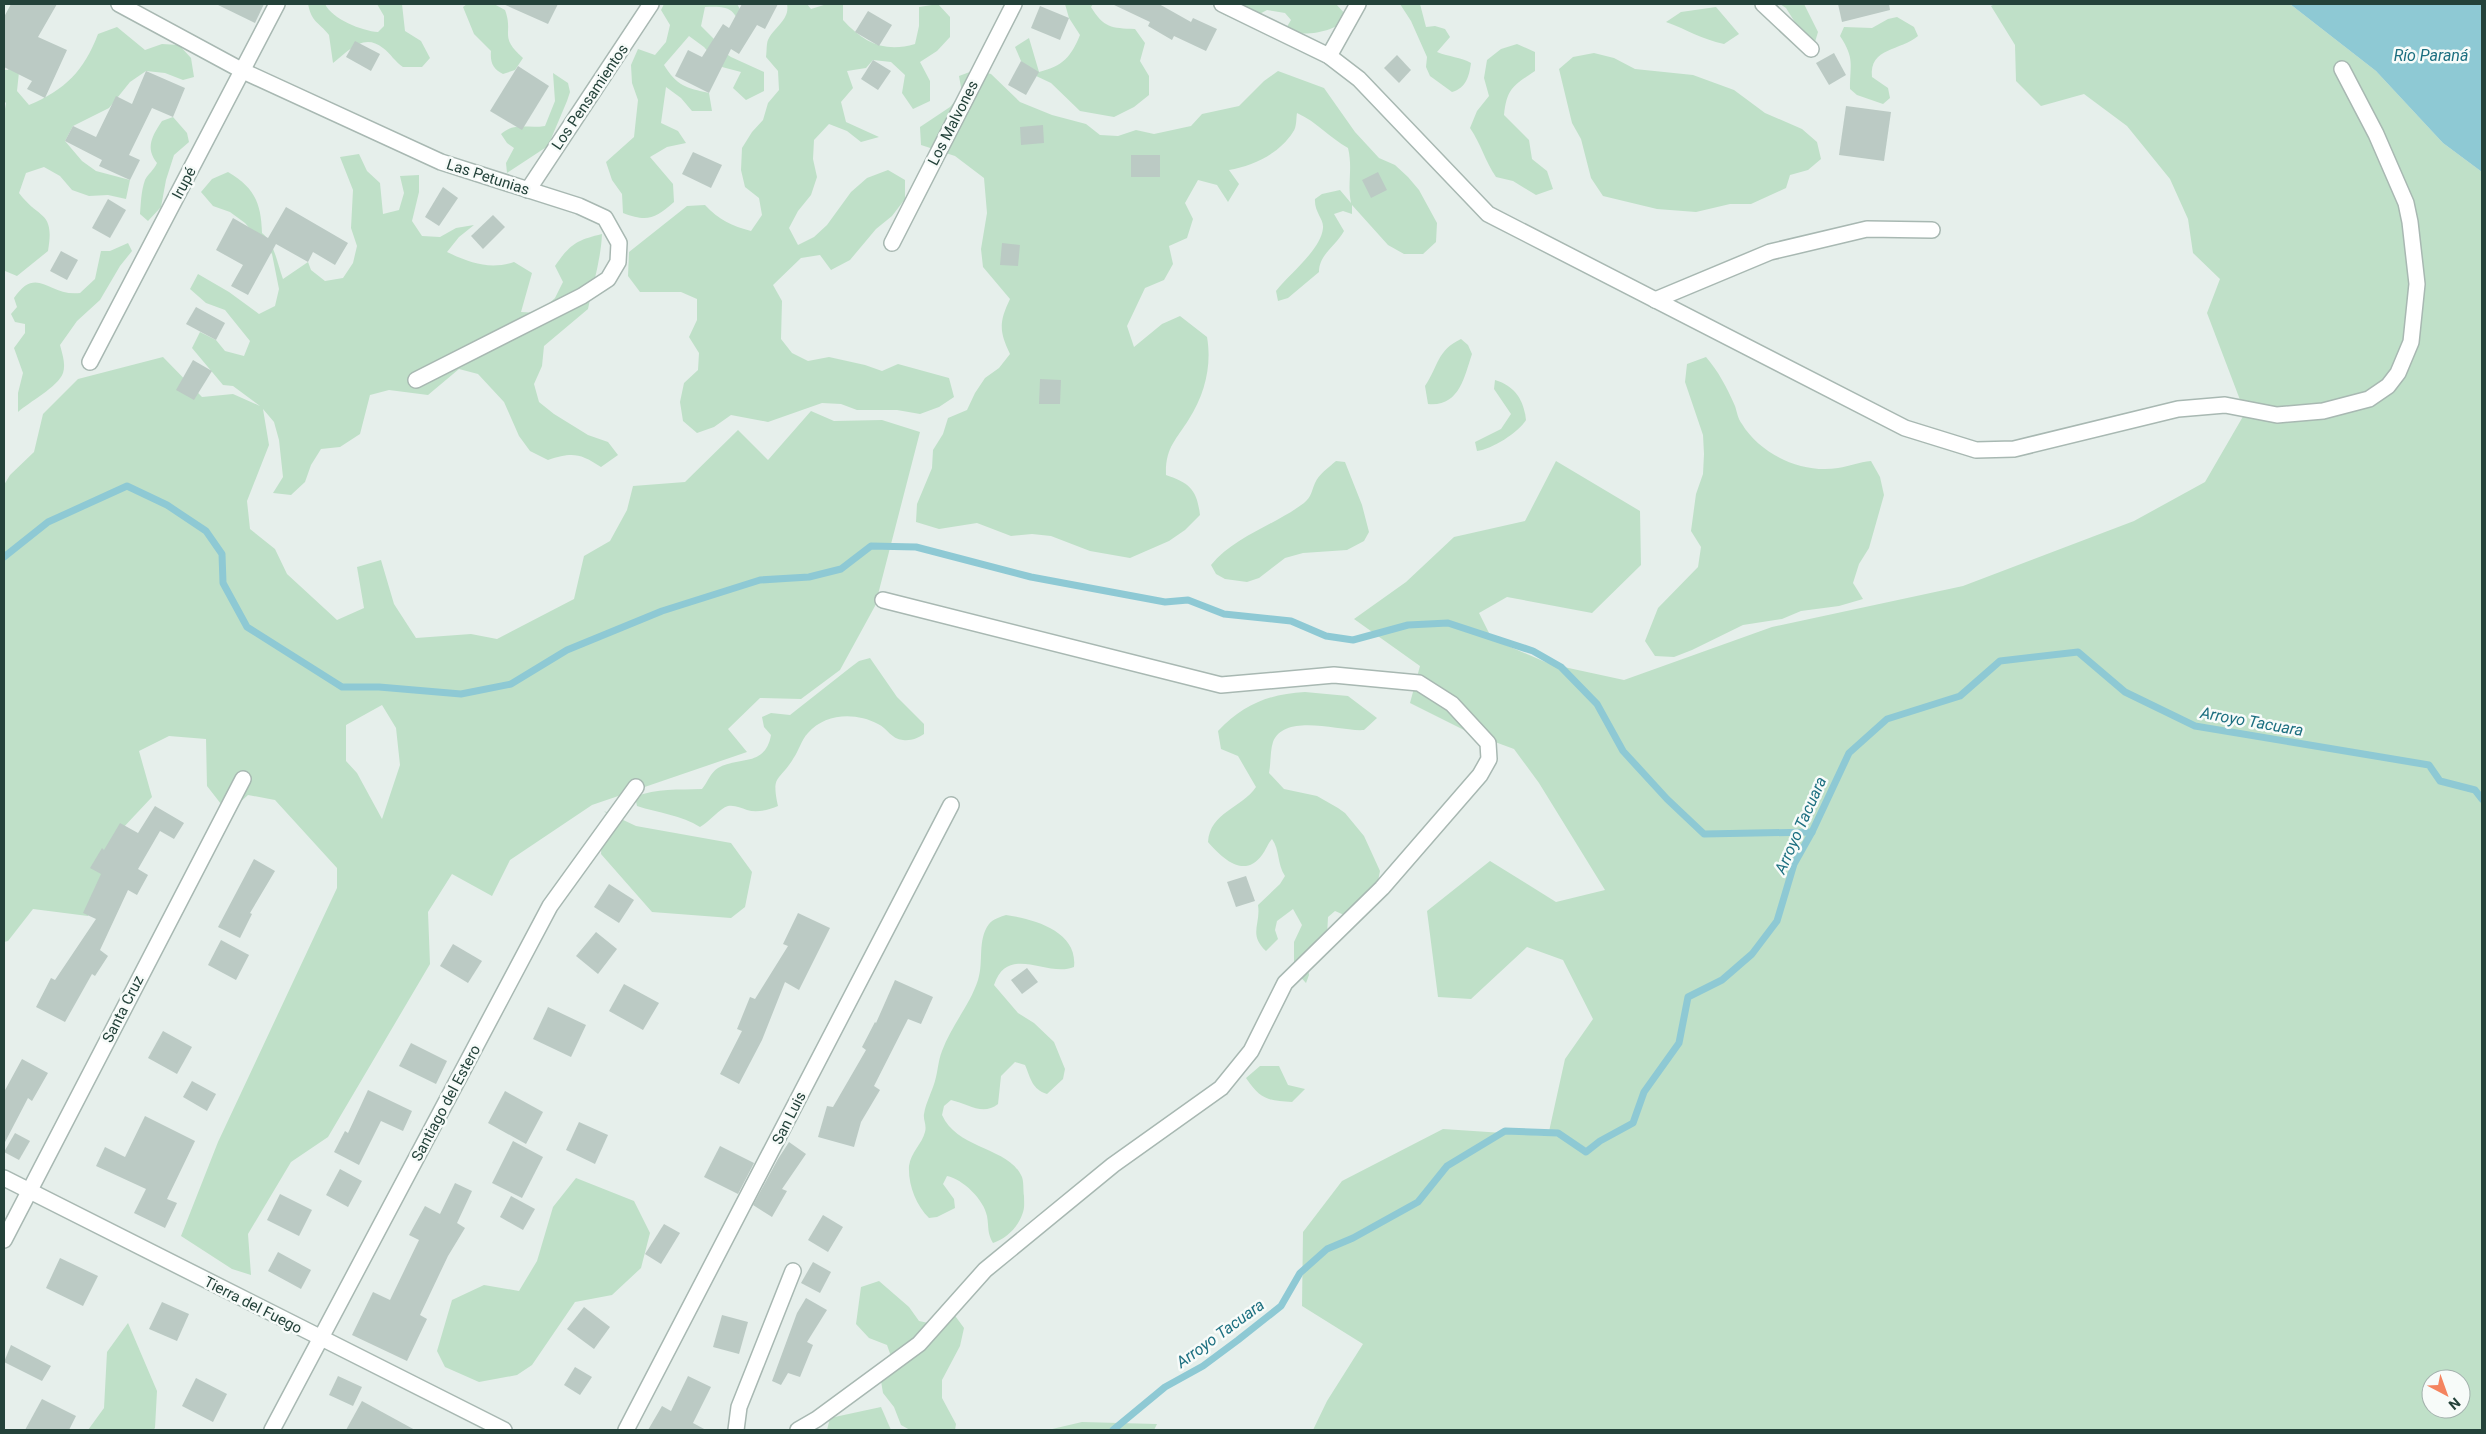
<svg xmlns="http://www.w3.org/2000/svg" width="2486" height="1434" font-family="Roboto,sans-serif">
<rect width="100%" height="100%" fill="#e6efeb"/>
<g fill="#bfe0c8" fill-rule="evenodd">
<path d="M308 4H325C332 19 362 31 378 32L384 26V16L377 4H402L405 31 421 41 430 58 422 67H403C395 62 391 54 383 48 363 32 348 52 333 63L329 35C318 21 312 23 308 4Z"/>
<path d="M467 4H494L505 10C514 34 498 36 523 58L515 70 503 74C493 69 490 63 491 51L474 34 463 7Z"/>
<path d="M664 4H737L747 21 743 30C733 8 730 6 705 7L701 26 714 39 716 47 731 57 764 72V91L746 100 733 88 741 72 722 67 704 47 689 36 664 65C677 86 686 88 709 93L712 111H692L681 98 666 87 661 123 678 131 686 143 667 147 650 157 673 184 674 202C655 219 647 222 623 213L622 194 612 180 606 162 634 137 638 100 632 83 631 65 638 49 655 55 666 42 670 25 661 10Z"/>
<path d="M787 4H807L811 9 827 4H843V20C864 43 885 53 915 44L919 26V7L938 4 950 17V37L937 51 920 62 930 81V101L913 109 902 93 905 75 891 62 873 60 866 68 847 71 853 88 841 102 846 122 879 137 861 142 847 131 829 124 814 140 813 159 817 177 811 195 798 211 789 228 798 245 814 237 827 225 851 192 867 178 888 170 905 180V199L892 216 876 229 850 260 831 270 820 255 801 258 773 285 782 301 781 339 792 353 808 361 829 357 865 365 882 371 898 364 949 378 954 397 939 407 920 414 897 410H857L841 404 822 403 768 422 731 415 714 427 697 433 683 421 680 402 684 383 698 370 699 353 689 337 697 320V299L681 292H640L628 276 629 252 687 206 705 205C719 220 732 226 751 231L762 215 759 198 745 187 741 170 742 148 752 132 763 120 768 103 779 90 778 71 766 57C767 51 766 42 769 38 776 26 790 19 787 4Z"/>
<path d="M1065 4H1093L1091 7C1104 28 1111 28 1135 29L1145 43 1140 61 1149 76V95L1134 107 1114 117 1080 111 1051 83 1034 75 1021 61 1015 47 1029 38 1039 72C1063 66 1071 57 1080 35L1069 18Z"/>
<path d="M1220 4H1336L1348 17C1337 32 1302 38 1285 30L1291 20 1285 13 1267 10C1252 19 1235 23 1220 12Z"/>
<path d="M1400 4H1420L1426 27 1435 26 1445 29 1450 37 1437 52C1449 57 1461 57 1471 63 1469 77 1466 88 1452 92L1430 76 1426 67 1427 57 1411 21Z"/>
<polygon points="1780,4 1804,4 1818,32 1815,42 1806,40 1786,8"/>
<path d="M1995 4H2290L2376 71 2443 143 2482 172V1430H1313L1327 1401 1363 1344 1302 1306 1303 1232 1342 1181 1443 1129 1548 1136 1565 1059 1593 1019 1563 960 1527 947 1471 999 1438 997 1427 911 1490 861 1556 902 1605 890 1539 783 1514 749 1468 732 1410 703 1420 666 1354 619 1406 582 1454 537 1525 521 1556 461 1640 511 1641 565 1592 613 1507 597 1479 613 1492 639 1550 664 1624 680 1772 627 1963 586 2134 521 2205 482 2245 413 2207 313 2220 279 2193 253 2188 219 2170 179 2127 126 2084 94 2041 106 2016 81 2015 45 1991 6ZM2431 1379H2461V1409H2431Z"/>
<path d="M1716 7 1739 34 1724 44C1701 39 1688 30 1666 22L1681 12Z"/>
<path d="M1897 17 1914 27 1918 36C1901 51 1869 47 1872 77L1888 88 1890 98 1883 104 1857 95 1850 89C1850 64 1855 59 1840 36L1844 27 1872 28 1888 19Z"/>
<path d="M117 27 145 50 162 44 179 45 191 58 194 77 183 80 165 73 146 71 130 82 109 108 73 126 65 141 82 161 96 171 130 180 126 199 108 195 89 196 72 190 60 176 44 167 26 173 19 193C39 220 55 210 48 251L17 276 5 271 4 274V115L6 103 4 101V70H8L18 50 19 72 17 91 29 105C65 90 84 71 98 34Z"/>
<path d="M1517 44 1535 52V71C1513 86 1507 88 1504 115L1529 140 1532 159 1547 171 1553 189 1536 195 1513 181 1496 177C1485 161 1481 144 1470 128L1477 111 1489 96 1484 78 1487 60 1501 49Z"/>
<polygon points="1594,53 1614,58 1635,69 1693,75 1734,90 1765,113 1802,129 1817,142 1821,159 1808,170 1790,175 1786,188 1751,204 1730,204 1696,212 1657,209 1603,196 1591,178 1581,139 1572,123 1559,69 1573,57"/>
<path d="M975 70 991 74 1020 102 1052 115 1086 124 1100 135 1118 136 1136 130 1154 134 1191 126 1202 114 1239 106 1264 81 1278 71 1324 88 1355 132 1379 158 1395 165 1408 177 1419 190 1437 223 1436 242 1423 254H1404L1388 245 1352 205V214L1343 211 1334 214 1344 231C1336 246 1319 254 1319 272L1288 298 1278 301 1276 291C1289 274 1321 250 1323 228 1324 219 1314 212 1315 199L1322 194 1340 190 1351 203C1347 183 1353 169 1348 148 1330 138 1317 122 1297 113 1296 118 1297 127 1293 132 1279 154 1253 166 1229 170L1239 184 1228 202 1217 185 1198 180 1185 203 1193 219 1187 238 1169 246 1173 264 1164 280 1145 288 1127 326 1134 347 1162 324 1180 316 1207 337C1212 365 1205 394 1189 419 1176 440 1165 448 1166 475 1190 483 1197 490 1200 515L1185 530 1169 541 1130 558 1090 551 1051 536 1032 534 1011 536 977 523 939 529 916 522 917 504 932 468 933 450 943 434 948 418 967 410 975 393 985 378 999 368 1010 354C999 331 999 322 1010 299L983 267 981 249 987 213 984 178 955 156 921 145 920 127 950 107 962 93 959 76Z"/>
<path d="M553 73 568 83 570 92 567 101 548 146 507 173 506 163 514 148 507 143 501 134C514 122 528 129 545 126L555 101Z"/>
<path d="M173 117 187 133 189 142 174 155 166 180 161 207 148 221 140 214C141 203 141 191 145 180 148 174 154 170 157 163 145 148 152 136 162 121Z"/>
<path d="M359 154 367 171 380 183 383 214 399 210 404 193 400 176 419 175V192L412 221 422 236 440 237 456 228 474 225 459 237 447 252C470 263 490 270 514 262L532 273 521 312 539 313 555 298 563 282 555 266C570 244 577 240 602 234 601 259 593 284 588 309L544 346 542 366 534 384 539 402 554 414 588 435 608 442 618 455 601 467C580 453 572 452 548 460L530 451 519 436 504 402 478 374 459 369 428 395 389 390 370 395 360 434 340 447 321 449 311 465 305 482 291 495 273 493 283 477 279 440 274 422 263 409 269 445 247 501 250 529 275 549 287 574 337 620 364 608 357 567 381 560 394 604 416 638 471 634 497 639 574 599 584 556 610 541 627 510 633 486 685 482 738 430 768 460 811 411 834 421 882 420 920 432 875 606 840 670 801 699 760 698 728 729 747 752 592 805 510 860 492 896 452 874 428 912 430 964 328 1137 291 1162 248 1234 251 1275 232 1269 181 1236 218 1142 337 888V868L275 800 248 795 228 813 207 786 206 739 169 736 139 751 152 797 121 830 110 868 88 916 33 909 8 941 4 942V485L10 475 34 452 43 414 78 379 163 357 202 397 233 394 260 406 233 386 223 385 192 348 200 332 216 340 225 351 244 356 250 341 225 310 206 303 190 289 198 274 229 292 259 314 275 306 279 289 272 254 245 223 230 212 213 206 201 192 212 179 228 172C255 188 261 203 262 233 275 244 277 263 283 279L308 262 311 270 325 281 343 278 353 263 357 246 351 228 353 190 340 157ZM382 705 396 728 400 765 382 819 357 773 346 761V725Z"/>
<path d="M128 243 132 251 120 266 100 300 77 321 60 345C62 353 66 364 63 373 58 387 29 402 18 412V393L23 373 14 348 25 333V324L15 322 11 314 17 307 14 298C37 264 49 297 80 293L95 279 101 251H110Z"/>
<path d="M1461 339 1468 345 1472 354C1464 378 1459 407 1428 404L1425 386C1438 367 1437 350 1461 339Z"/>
<path d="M1706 357C1719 372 1727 388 1735 406 1737 412 1738 419 1742 424 1760 454 1802 474 1838 468 1850 466 1859 462 1871 461L1880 477 1884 495 1869 548 1859 564 1853 583 1863 599 1839 606 1801 611 1782 619 1743 625 1692 650 1674 657 1655 656 1645 641 1658 608 1698 567 1701 547 1691 531 1696 494 1703 474 1704 454 1703 435 1685 382 1687 364Z"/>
<path d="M1495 380C1515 386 1524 400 1526 420 1518 433 1492 449 1477 451L1475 442 1501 429 1511 414 1494 389Z"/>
<path d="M1336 461 1345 462 1362 505 1369 532 1364 541 1347 550 1303 553 1285 558 1259 578 1247 582 1225 579 1216 574 1211 565C1235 536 1275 525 1304 503 1312 496 1311 492 1315 483 1319 474 1328 468 1336 461Z"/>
<path d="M870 658 897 697 924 724V734C918 738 911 741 903 740 891 739 887 728 878 724 856 712 825 713 808 733 801 740 799 751 793 759 779 782 771 774 778 806 769 810 757 813 747 810 741 808 735 805 728 806 720 808 709 822 700 827 682 815 658 813 637 806L635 797C657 788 678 790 702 789 708 782 710 773 718 768 738 756 765 768 771 735L764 727 762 717 771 713 790 715 851 667 859 661Z"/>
<path d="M1305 692 1348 696 1377 718 1364 730C1341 732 1285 712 1273 742 1270 751 1271 763 1269 773L1284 789 1317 796 1338 808 1345 813 1364 836 1380 871 1378 881 1351 918 1335 911 1328 917 1327 936 1307 956 1309 975 1306 983 1294 970V942L1302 925 1293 909 1277 921 1275 930 1278 939 1266 951C1248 934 1261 925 1258 905L1280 884 1285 876C1277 864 1280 850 1272 839 1268 843 1266 850 1262 855 1244 880 1221 857 1208 842 1210 812 1242 808 1256 787L1238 756 1221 749 1218 731C1244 704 1269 694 1305 692Z"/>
<polygon points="604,811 636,826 731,843 752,872 745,907 731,918 652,912 601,854 602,835 616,822"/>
<path d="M1006 915C1034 919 1078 931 1074 967 1047 978 1008 943 994 985L1018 1013 1034 1023 1054 1042 1065 1069 1063 1079 1047 1094C1032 1089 1031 1079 1025 1065L1015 1062 1001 1076 998 1104C983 1116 968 1104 951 1100L944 1106 942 1115C958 1150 1009 1147 1022 1177 1024 1183 1023 1190 1024 1196 1024 1203 1025 1208 1022 1215 1017 1228 1006 1239 993 1243 987 1233 989 1227 987 1216 984 1200 963 1179 947 1176L943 1184 954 1199 955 1208 937 1217 929 1218C916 1205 908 1185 909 1166 911 1152 922 1144 925 1132 927 1125 923 1120 924 1114 926 1102 932 1092 935 1081 938 1071 938 1061 942 1051 951 1026 970 1005 978 980 984 962 977 940 989 924 993 919 1000 917 1006 915Z"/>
<path d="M1260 1066H1279L1288 1085 1305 1089 1292 1102C1268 1101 1260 1099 1246 1078Z"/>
<polygon points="576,1178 634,1201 650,1233 641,1268 612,1295 575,1302 532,1365 517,1375 479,1382 445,1367 437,1351 452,1300 484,1285 519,1291 537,1261 553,1207"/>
<polygon points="879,1281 909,1307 919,1321 938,1325 953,1313 964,1328 960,1346 942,1380 942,1398 956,1424 955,1430 910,1430 901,1425 894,1407 883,1393 880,1375 893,1362 887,1345 869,1338 856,1324 861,1287"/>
<polygon points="128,1323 157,1391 155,1428 153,1430 88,1430 104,1408 107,1352"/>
<polygon points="881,1407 891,1430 827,1430 830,1418"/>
<polygon points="1082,1422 1157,1424 1154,1430 1048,1430"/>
</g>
<polygon fill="#8ec9d4" points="2290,4 2482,4 2482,172 2443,143 2376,71"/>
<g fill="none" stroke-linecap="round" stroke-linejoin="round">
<g stroke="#8ec9d4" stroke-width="7">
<polyline points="4,557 48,522 127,486 167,505 206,531 222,554 223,583 247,627 342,687 379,687 461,694 511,684 567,650 662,611 760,580 809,577 841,569 871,546 916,547 1031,577 1165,602 1188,600 1224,614 1291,621 1326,636 1353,640 1408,625 1448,623 1533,651 1561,667 1597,704 1623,751 1667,799 1704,834 1812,832"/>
<polyline points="1113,1430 1165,1387 1203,1366 1238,1340 1281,1306 1300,1273 1327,1249 1353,1238 1418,1202 1447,1166 1505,1131 1558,1133 1586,1152 1600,1141 1633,1123 1644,1092 1679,1043 1688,997 1722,980 1752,954 1777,921 1794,864 1812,832 1849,753 1887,719 1960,696 2000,661 2078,652 2125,692 2195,726 2429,765 2440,781 2475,790 2482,799"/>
</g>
</g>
<g fill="#bbcac4">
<polygon points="11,4 57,4 38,37 67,50 45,98 27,89 32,81 4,67 4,17"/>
<polygon points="216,4 264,4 255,23"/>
<polygon points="503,4 558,4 548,24"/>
<polygon points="742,4 778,4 765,29 757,25 739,54 731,49 709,93 675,76 688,50 702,57 723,24 729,28"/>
<polygon points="1112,4 1159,4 1191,22 1193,18 1217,29 1206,51 1174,36 1172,40 1148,26 1150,22"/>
<polygon points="1838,4 1889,4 1890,10 1842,22"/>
<polygon points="1040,6 1069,18 1060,40 1031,28"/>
<polygon points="868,11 892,25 879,46 855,32"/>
<polygon points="355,41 380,54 371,71 346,57"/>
<polygon points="1834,53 1846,75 1829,85 1816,63"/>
<polygon points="1397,55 1411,70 1399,83 1384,68"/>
<polygon points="873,60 891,71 878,90 861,79"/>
<polygon points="1021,61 1039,72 1026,95 1008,85"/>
<polygon points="518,66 549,86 522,130 490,111"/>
<polygon points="146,71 185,88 173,117 152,108 129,155 140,160 130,180 99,166 102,160 65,141 73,126 96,137 116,96 132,104"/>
<polygon points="1846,106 1891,112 1884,161 1839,155"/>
<polygon points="1043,125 1044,143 1021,145 1020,127"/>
<polygon points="693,152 722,165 711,188 682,174"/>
<rect x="1131" y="155" width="29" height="22"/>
<polygon points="1378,172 1387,190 1371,198 1362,180"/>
<polygon points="443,187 458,198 439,226 425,217"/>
<polygon points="108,199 126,210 110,238 92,228"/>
<polygon points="286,207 348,243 335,265 313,252 308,262 276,244 248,295 231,286 243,265 216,250 233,218 268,238"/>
<polygon points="493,215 505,227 483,249 471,236"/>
<polygon points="1002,243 1020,245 1018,266 1000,265"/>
<polygon points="61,251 78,260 67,280 50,271"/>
<polygon points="196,307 225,323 216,340 186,324"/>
<polygon points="193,360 212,371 194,400 176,390"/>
<polygon points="1040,379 1061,380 1060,404 1039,404"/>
<polygon points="155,806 184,823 174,839 160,831 138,869 148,875 137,895 128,890 100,950 108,956 95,976 92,974 65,1022 36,1007 51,978 55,980 96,919 83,913 101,874 90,868 102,848 104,850 120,823 138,833"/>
<polygon points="254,859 275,871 250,913 252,914 240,938 218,927"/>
<polygon points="1246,876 1255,901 1236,907 1227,882"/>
<polygon points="609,884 634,900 619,923 594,907"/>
<polygon points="798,913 830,928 799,990 785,982 762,1040 739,1084 720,1074 742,1031 737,1029 750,997 755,999 788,946 783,944"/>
<polygon points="596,932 617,949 598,974 576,956"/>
<polygon points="221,940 249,955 236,980 208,965"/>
<polygon points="453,944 482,961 468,983 440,966"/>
<polygon points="1027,968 1038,982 1022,994 1011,980"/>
<polygon points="895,980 933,997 921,1024 908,1019 874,1086 880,1090 861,1122 854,1147 818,1137 827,1106 833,1107 866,1050 862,1047 875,1022 876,1023"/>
<polygon points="624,984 659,1003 643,1030 609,1011"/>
<polygon points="548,1007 586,1025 571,1057 533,1039"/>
<polygon points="163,1031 192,1047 177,1074 148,1058"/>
<polygon points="411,1043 447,1061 436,1084 399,1066"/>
<polygon points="22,1059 48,1073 32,1101 28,1098 4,1144 4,1092"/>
<polygon points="192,1081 216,1094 207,1111 183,1097"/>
<polygon points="368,1090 412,1111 403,1131 381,1121 359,1165 334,1152 345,1131 348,1133"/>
<polygon points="505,1091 543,1112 526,1144 488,1123"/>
<polygon points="145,1116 195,1141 167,1199 177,1203 165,1228 134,1213 146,1189 96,1166 105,1147 125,1157"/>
<polygon points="579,1122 608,1135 595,1164 566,1150"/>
<polygon points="15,1133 30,1141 19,1160 4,1152"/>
<polygon points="513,1141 543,1157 522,1198 492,1183"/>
<polygon points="789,1142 806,1154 782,1189 787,1191 772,1217 753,1205 778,1159"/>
<polygon points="720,1146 754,1163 738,1194 704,1177"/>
<polygon points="340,1169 362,1181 348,1207 326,1195"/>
<polygon points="455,1183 472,1191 457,1223 465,1228 448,1256 420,1315 427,1319 407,1361 352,1335 373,1292 390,1300 419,1240 409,1235 425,1206 440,1214"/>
<polygon points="280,1194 312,1210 299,1236 267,1220"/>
<polygon points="511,1196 535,1209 523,1230 500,1217"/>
<polygon points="823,1215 843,1227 828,1252 808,1240"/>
<polygon points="664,1224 680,1233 661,1264 645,1254"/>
<polygon points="278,1252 311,1270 301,1289 268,1271"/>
<polygon points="60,1258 98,1276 83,1306 46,1288"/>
<polygon points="813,1262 831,1272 820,1293 801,1283"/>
<polygon points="806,1298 827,1310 807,1342 813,1345 800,1377 788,1373 781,1385 772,1381 797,1313"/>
<polygon points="162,1302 189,1314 177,1341 149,1329"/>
<polygon points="584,1307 610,1327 594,1349 567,1329"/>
<polygon points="722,1315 748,1322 739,1354 713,1347"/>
<polygon points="11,1345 51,1366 42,1381 4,1362"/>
<polygon points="575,1367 592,1377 580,1395 564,1385"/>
<polygon points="338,1376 362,1387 353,1406 329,1395"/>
<polygon points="688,1376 711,1387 693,1423 706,1430 648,1430 662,1406 671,1411"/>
<polygon points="196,1378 227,1394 213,1422 182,1406"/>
<polygon points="42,1399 76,1416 69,1430 25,1430"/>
<polygon points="362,1401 415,1430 346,1430"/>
</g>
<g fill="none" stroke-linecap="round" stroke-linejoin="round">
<g stroke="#a8b8b2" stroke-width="18">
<g id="street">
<polyline points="119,4 243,71 441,162 579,206 605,218 619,243 618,262 608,279 582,296 416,380"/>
<polyline points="1222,4 1329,56 1359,79 1488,214 1905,428 1976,450 2014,449 2178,409 2225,405 2277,415 2323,411 2369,399 2388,386 2398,373 2411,342 2417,284 2410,222 2406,203 2376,134 2342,69"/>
<polyline points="1763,4 1811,49"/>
<polyline points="1329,56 1358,4"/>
<polyline points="528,190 651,4"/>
<polyline points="892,243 1014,4"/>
<polyline points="1655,300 1770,252 1867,229 1932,230"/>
<polyline points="90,362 277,4"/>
<polyline points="4,1178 504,1430"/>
<polyline points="4,1240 243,779"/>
<polyline points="272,1430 550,906 636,787"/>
<polyline points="626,1430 951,805"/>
<polyline points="736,1430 739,1407 793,1271"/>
<polyline points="798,1430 817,1419 919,1344 985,1270 1113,1165 1221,1088 1251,1051 1285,983 1382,888 1480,775 1489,759 1488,743 1452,704 1419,683 1334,675 1221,685 883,600"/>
</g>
</g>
<use href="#street" stroke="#fff" stroke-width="15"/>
</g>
<g text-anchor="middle" stroke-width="5" stroke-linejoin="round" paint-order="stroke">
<g font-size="15" fill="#24423a" stroke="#f7fbf9">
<text transform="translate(590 97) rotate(-56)" y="5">Los Pensamientos</text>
<text transform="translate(953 123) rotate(-63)" y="5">Los Malvones</text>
<text transform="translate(488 177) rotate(18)" y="5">Las Petunias</text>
<text transform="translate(184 183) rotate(-62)" y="5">Irupé</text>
<text transform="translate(123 1009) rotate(-63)" y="5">Santa Cruz</text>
<text transform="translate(446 1103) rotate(-62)" y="5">Santiago del Estero</text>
<text transform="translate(789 1118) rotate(-63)" y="5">San Luis</text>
<text transform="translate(253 1305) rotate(27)" y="5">Tierra del Fuego</text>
</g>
<g font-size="16" font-style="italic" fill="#1c6f80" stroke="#f7fbf9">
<text x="2431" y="61">Río Paraná</text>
<text transform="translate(2252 721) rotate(10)" y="6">Arroyo Tacuara</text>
<text transform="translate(1800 825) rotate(-66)" y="6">Arroyo Tacuara</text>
<text transform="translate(1220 1333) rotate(-36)" y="6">Arroyo Tacuara</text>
</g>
</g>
<rect width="2486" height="1434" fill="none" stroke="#24423a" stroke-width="10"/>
<g transform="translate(2446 1394) rotate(139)"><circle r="24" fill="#f7fbf9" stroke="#a3b1ad"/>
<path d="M0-4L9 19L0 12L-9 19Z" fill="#f4845f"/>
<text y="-8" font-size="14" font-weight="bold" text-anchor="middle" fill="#24423a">N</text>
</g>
</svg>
